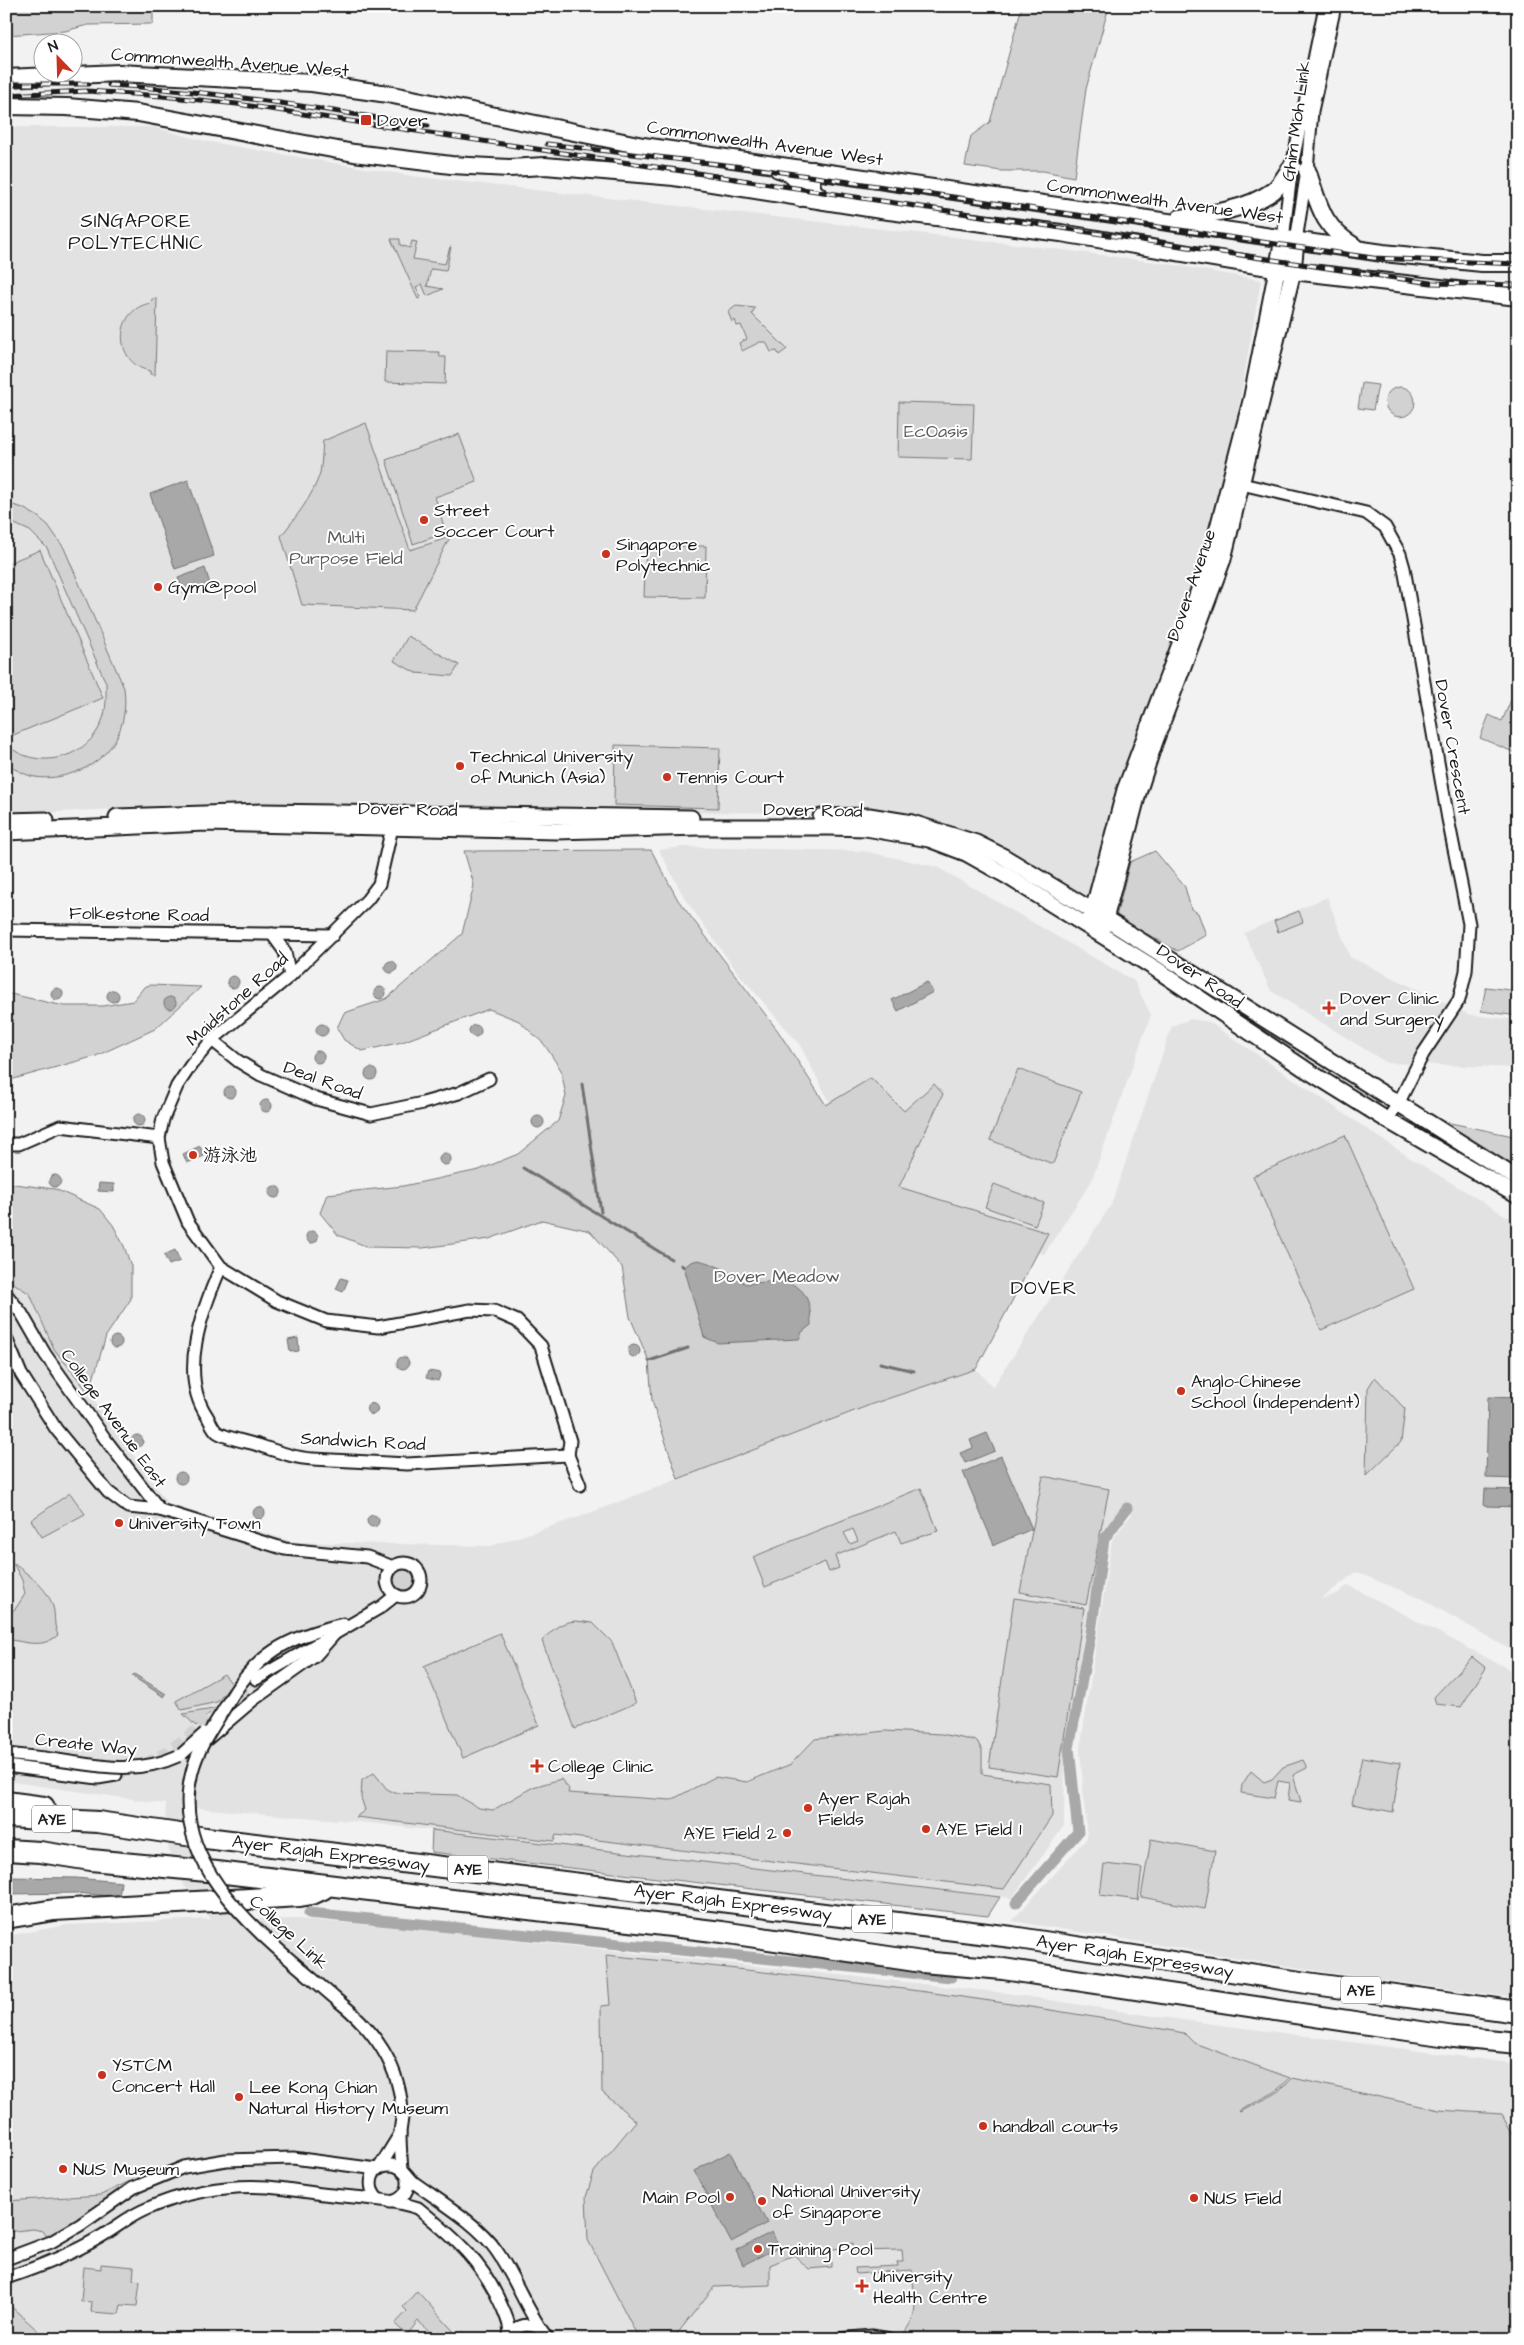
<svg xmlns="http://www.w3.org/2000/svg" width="1524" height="2345" font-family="'Architects Daughter','LXGW WenKai TC',sans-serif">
<rect width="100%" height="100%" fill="#f2f2f2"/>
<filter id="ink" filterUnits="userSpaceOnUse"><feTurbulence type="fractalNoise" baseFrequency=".02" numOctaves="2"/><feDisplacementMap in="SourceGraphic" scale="10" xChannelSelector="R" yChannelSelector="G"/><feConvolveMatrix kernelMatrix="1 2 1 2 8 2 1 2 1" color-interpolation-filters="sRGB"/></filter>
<g filter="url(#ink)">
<g fill="#e2e2e2">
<polygon points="6,127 153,127 204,141 412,176 1024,245 1163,263 1261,280 1221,507 1190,602 1135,738 1089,900 980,840 867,813 403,811 185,805 6,815"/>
<polygon points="682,847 863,851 937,867 1134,981 1151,1015 1091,1182 1044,1254 955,1233 878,1196 800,1045 738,973 685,899 659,850"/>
<polygon points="1327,897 1350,957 1470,1015 1518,1020 1518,1068 1387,1063 1271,991 1244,933"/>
<polygon points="1190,1019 1209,1022 1410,1158 1518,1223 1518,1654 1422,1599 1356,1572 1321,1599 1337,1594 1348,1585 1518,1674 1518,1998 1338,1974 1012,1921 1087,1838 1080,1750 1112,1540 1132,1514 1125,1505 1101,1533 1065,1749 1064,1826 1012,1898 351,1821 196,1808 196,1826 209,1856 226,1887 255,1919 298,1919 413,1929 1006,1993 1138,2014 1518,2064 1518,2339 6,2339 6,1936 67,1925 211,1919 184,1885 169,1851 165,1822 166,1804 6,1781 6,1183 55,1189 100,1209 113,1225 124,1246 131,1266 131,1299 106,1336 89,1393 168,1504 294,1542 491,1546 582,1516 875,1403 976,1369 993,1387 1111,1205 1172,1026"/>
</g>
<g fill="#d2d2d2" stroke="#777" fill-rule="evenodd">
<polygon points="6,6 153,6 153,24 88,25 65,31 6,35"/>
<polygon points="1022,6 1109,6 1086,89 1074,177 1043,171 1002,171 965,166 971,136 990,122"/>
<polygon points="391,239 400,239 400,245 410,248 412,241 417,242 413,259 445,264 450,247 451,247 446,271 431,269 427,286 443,289 427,296 422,284 416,287 421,297 418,299"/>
<path d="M152 299H157L155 375 150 374V371C113 364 113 309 151 303Z"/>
<polygon points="736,306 755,308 752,314 787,349 779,355 777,351 771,352 766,342 760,342 742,351 739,343 747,339 741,325 737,326 735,320 732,322 728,312"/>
<polygon points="386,351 439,352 440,357 446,357 445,384 385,382"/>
<polygon points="1362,383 1378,385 1373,410 1358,408"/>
<circle cx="1400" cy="402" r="15"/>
<polygon points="899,402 974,404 972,459 898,457"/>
<path d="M366 423 410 550 450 537 413 610 302 605 281 536C296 517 313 496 320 473 322 463 322 451 323 441Z"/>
<polygon points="459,434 477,482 435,497 446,533 413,544 386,460"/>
<path d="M6 503 23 508 37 516 48 525 64 548 124 688C129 727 112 760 73 773 61 777 48 779 35 777 27 776 18 770 10 767L12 773 6 775V744C36 772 88 759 102 721 107 709 106 696 106 683L47 548 30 531 6 520Z"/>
<polygon points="646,546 706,546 705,598 644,597"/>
<polygon points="40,550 103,698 6,738 6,564"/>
<polygon points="408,636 459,665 452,676 416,673 394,661"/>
<polygon points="1511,700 1518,703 1518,754 1480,738 1489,715 1502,721"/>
<polygon points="615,745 720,748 718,808 614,805"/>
<polygon points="651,850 678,900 778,1031 826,1105 871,1078 904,1111 934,1084 943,1094 899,1187 1048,1233 976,1369 875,1403 678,1479 652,1401 649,1361 630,1317 622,1267 590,1231 542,1220 489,1239 423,1248 368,1247 338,1235 320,1213 327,1194 403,1186 479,1170 518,1154 558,1121 566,1096 561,1070 544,1044 519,1021 489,1009 402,1042 362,1051 344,1040 337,1028 344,1013 386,999 462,934 474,885 464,851"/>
<polygon points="1155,851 1185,887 1191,909 1198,913 1206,935 1178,951 1116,917 1130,862"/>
<polygon points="1299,911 1303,922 1278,932 1274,921"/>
<polygon points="150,985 201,987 155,1029 96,1056 10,1080 6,1084 6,993 64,1006 103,1006 133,1001 144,987"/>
<polygon points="1486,987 1518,991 1518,1016 1481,1011"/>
<polygon points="1018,1069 1081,1092 1053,1164 990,1140"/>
<polygon points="1431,1119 1518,1137 1518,1176"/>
<polygon points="1345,1135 1414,1289 1321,1330 1253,1176"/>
<polygon points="6,1183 55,1189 100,1209 113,1225 124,1246 131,1266 131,1299 106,1336 89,1393 54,1349 30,1294 6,1278"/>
<polygon points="994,1184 1044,1203 1035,1225 985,1207"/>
<polygon points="1375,1377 1405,1409 1401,1442 1366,1476 1368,1388"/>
<polygon points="1043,1476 1109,1489 1086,1605 1020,1592"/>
<path d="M921 1488 938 1531 901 1543 896 1531 835 1556 839 1568 829 1572 825 1562 765 1587 753 1557ZM853 1529 858 1541 850 1544 844 1533Z"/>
<polygon points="70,1493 85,1514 42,1537 31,1520"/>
<path d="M13 1563C30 1576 50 1589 54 1611 55 1620 54 1626 58 1635 42 1649 26 1642 6 1639V1616L16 1608 25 1594 22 1580Z"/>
<circle cx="404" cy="1580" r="12"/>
<polygon points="1014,1598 1084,1608 1058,1777 989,1767"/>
<path d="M576 1621 593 1623 612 1642 636 1703 575 1729 542 1641C553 1629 560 1622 576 1621Z"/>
<polygon points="500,1633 539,1725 463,1758 424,1666"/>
<polygon points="1472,1657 1486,1668 1461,1707 1436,1704 1434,1697"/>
<polygon points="224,1674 232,1684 217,1702 182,1710 176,1701"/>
<polygon points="215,1708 196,1726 183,1714 213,1709"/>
<polygon points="885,1731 941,1734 977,1741 982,1750 982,1774 1051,1784 1052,1816 1004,1889 556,1835 554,1841 356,1817 365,1810 361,1798 362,1780 374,1773 387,1789 395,1793 457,1795 479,1808 493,1810 533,1787 561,1779 569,1789 568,1793 671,1800 715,1777 747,1782 791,1764 815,1739"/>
<polygon points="1362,1757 1400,1763 1393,1812 1352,1804"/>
<polygon points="1303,1760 1307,1768 1293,1775 1301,1802 1288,1800 1290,1783 1278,1781 1274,1798 1241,1793 1242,1785 1251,1771 1264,1782 1272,1779 1283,1767"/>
<polygon points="432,1830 1000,1897 988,1916 431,1852"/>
<polygon points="1151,1839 1215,1851 1205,1909 1141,1897"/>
<polygon points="1104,1864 1142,1868 1138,1900 1100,1895"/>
<path d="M606 1955C799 1975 993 1997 1184 2033L1194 2043 1290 2078 1275 2092 1239 2111 1240 2112 1275 2094 1293 2078 1439 2110 1502 2114 1518 2144V2339H899C922 2313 914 2302 912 2270L856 2274 855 2268 898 2266 897 2262H903L902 2250 854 2251 853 2243 848 2244V2248L831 2249V2267L809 2269 794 2255 770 2265V2285L714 2287 673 2339H639L588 2240 586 2197 594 2172 636 2121 602 2092 601 2006 610 2005Z"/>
<polygon points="130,2181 133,2188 51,2242 43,2231 33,2229 6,2232 6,2201 101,2195"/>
<polygon points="101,2264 134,2267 133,2280 140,2281 137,2306 121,2305 119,2314 91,2312 92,2302 81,2301 84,2267 101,2269"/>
<polygon points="417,2291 456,2334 464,2332 462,2339 438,2339 418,2321 407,2335 395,2324 407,2311 403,2307"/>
<polygon points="6,2302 47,2339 16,2339 6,2325"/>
</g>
<g fill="#a8a8a8" stroke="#707070">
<polygon points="188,480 214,556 175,569 150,494"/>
<polygon points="205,568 210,584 184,593 178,578"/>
<circle cx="391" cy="967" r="6"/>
<circle cx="233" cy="982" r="6"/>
<polygon points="927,982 933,992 898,1011 892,1000"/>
<circle cx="380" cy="993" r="6"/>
<circle cx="57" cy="994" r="6"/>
<circle cx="113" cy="996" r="6"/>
<circle cx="170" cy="1003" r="6"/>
<circle cx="322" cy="1030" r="6"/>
<circle cx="475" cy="1031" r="6"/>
<circle cx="318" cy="1057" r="6"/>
<circle cx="371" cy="1074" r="6"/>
<circle cx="230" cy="1092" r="6"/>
<circle cx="266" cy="1106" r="6"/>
<circle cx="139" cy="1120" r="6"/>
<circle cx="538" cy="1122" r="6"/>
<polygon points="200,1146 204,1156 187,1163 183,1154"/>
<circle cx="445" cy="1159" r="6"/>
<circle cx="55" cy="1181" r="6"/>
<polygon points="99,1183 114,1184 114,1192 98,1191"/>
<circle cx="275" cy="1192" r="6"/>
<circle cx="312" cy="1237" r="6"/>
<polygon points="175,1250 180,1261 169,1265 164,1255"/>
<path d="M698 1260C712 1263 737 1274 745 1284 784 1280 811 1276 811 1325L802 1332 799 1339 718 1343 704 1337 684 1267 691 1262Z"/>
<polygon points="341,1278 348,1280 343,1292 336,1289"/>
<circle cx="116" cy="1342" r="6"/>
<polygon points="298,1338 299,1351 290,1352 288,1340"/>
<circle cx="634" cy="1351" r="6"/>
<circle cx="403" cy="1363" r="6"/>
<polygon points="428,1371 441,1373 438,1381 426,1378"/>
<polygon points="1488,1397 1518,1398 1518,1479 1486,1478"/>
<circle cx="372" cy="1409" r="5.5"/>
<polygon points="987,1433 995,1451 965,1463 960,1453 973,1448 970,1440"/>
<circle cx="137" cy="1441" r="6"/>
<polygon points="1001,1456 1032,1529 994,1545 963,1472"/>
<circle cx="181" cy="1478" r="6"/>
<polygon points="1485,1489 1518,1490 1518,1507 1484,1506"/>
<circle cx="259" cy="1513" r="6"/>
<circle cx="373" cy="1521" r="6"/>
<polygon points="134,1674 166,1694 164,1697 132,1676"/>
<polygon points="6,1877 76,1878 121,1882 119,1897 76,1893 6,1894"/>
<polygon points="730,2152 767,2223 731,2242 694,2171"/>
<polygon points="772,2232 779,2247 743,2265 736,2250"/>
</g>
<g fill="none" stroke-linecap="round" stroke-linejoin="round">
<g stroke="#707070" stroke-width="3">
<polyline points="582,1084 601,1212"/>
<polyline points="523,1168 671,1259"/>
<polyline points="681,1265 684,1267"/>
<polyline points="649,1361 688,1348"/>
<polyline points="880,1363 914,1371"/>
</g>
<g stroke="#a8a8a8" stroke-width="11">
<polyline points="1016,1903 1078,1832 1069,1748 1091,1632 1104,1539 1127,1508"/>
<polyline points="309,1913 951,1977"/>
</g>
<path stroke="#d2d2d2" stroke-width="11" stroke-dasharray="11 5.5" stroke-linecap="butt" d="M145 1764C187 1742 221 1710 256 1679"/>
<g stroke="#1c1c1c" stroke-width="15">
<g id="street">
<polyline points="1283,239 1292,166 1325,6"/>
<polyline points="1296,241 1307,170 1312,111 1335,6"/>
<polyline points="1233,482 1366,513 1385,527 1400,554 1404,568 1448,819 1469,924 1466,971 1459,1000 1423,1054 1398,1104 1387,1120"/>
<polyline points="394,819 379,884 367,900 290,976 212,1040 191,1065 177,1086 163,1119 159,1138 163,1162 188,1222 221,1267 277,1301 326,1321 378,1327 470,1310 494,1311 517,1321 541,1346 570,1441 568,1455"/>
<polyline points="6,930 333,935"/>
<polyline points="272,934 285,952 290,976"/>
<polyline points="212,1040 238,1061 261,1075 316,1099 371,1114 423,1103 459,1093 489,1079"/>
<polyline points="6,1144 19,1144 60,1126 159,1138"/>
<path d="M221 1267C202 1310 178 1374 207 1416 210 1421 213 1429 217 1432 225 1438 248 1442 258 1445 276 1451 294 1458 313 1459L407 1464 568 1455"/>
<polyline points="6,1294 22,1314 45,1354 106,1440 160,1510"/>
<polyline points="6,1338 21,1374 56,1429 108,1492 128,1507 160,1510 285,1549 367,1557 393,1567"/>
<polyline points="568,1455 580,1485"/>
<circle cx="404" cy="1580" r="17"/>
<polyline points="256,1679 381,1607 396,1595"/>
<path d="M227 1704C256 1654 287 1637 343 1624"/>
<polyline points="206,1740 253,1700 315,1656 337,1631"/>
<polyline points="6,1754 44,1758"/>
<polyline points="6,1766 98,1778 116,1775"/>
<path d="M337 2000C373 2028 402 2067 402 2116 402 2122 400 2128 400 2134 400 2146 401 2157 402 2169"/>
<polyline points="379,2168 400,2134"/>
<path d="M377 2198C366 2186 371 2165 389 2165 403 2164 407 2178 416 2184 441 2202 478 2224 496 2250 517 2280 526 2311 548 2339"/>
<path d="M390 2202C404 2200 411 2189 407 2175"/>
<polyline points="6,2259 51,2242 80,2225 133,2188 184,2167 226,2160 293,2158 377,2169"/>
<path d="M6 2278C39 2267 70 2255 100 2237 114 2229 127 2218 142 2211 179 2193 227 2184 268 2187 290 2189 311 2193 332 2195 362 2198 390 2199 418 2208 456 2239 484 2263 503 2309 507 2319 512 2328 508 2339"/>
<path d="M511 2332C521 2325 527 2323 539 2328"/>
<polyline points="838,2339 872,2336 890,2339"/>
</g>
</g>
<g stroke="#1c1c1c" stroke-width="19">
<g id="secondary">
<polyline points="117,817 262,812 691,818"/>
<polyline points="821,817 869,816 912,823 976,843 1004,857 1106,919 1518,1179"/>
<polyline points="6,821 46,820"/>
<polyline points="6,832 205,823 556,831 699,827 829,827 866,828 929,839 966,853 1007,876 1156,969 1305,1069 1387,1120 1518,1196"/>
<polyline points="1090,922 1125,790 1188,623 1213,547 1251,401 1283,239"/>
<polyline points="1103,927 1138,793 1154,744 1223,559 1293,271 1296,241"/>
</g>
</g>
<g stroke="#1c1c1c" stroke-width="20">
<g id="primary">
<polyline points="6,78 119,73 312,83 388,94 643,146 1383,253 1482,263 1518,263"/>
<polyline points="6,106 67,107 138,113 354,153 451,165 509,168 545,166 674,177 881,210 1061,233 1293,271 1518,297"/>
<path d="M778 169C793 172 801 182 800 198"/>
<polyline points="813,170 811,181 813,191 825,201"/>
<path d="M1307 170C1319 204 1321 226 1354 246"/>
<path d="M1180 218C1211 214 1246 210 1273 191 1281 185 1286 174 1292 166"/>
</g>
</g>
<g stroke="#1c1c1c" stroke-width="24">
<g id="highway">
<polyline points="6,1802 44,1807"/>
<polyline points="6,1817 98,1822 206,1838 1012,1937 1307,1983 1518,2012"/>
<polyline points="6,1850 40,1852 91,1860 217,1872 722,1932 922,1962 1003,1969 1454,2037 1518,2043"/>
<polyline points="6,1918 54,1910 300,1896 312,1894 323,1889"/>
</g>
</g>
<use href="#street" stroke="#fff" stroke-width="11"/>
<use href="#secondary" stroke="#fff" stroke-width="15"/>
<use href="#primary" stroke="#fff" stroke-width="16"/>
<use href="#highway" stroke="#fff" stroke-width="20"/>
<g stroke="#1c1c1c" stroke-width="5">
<g id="rail">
<polyline points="6,84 89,84"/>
<path d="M109 85C216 91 322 109 428 126"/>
<polyline points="6,95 87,91 162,96 237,104 1367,274 1431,283 1518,285"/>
<polyline points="547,144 760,169 1373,258 1518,264"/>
</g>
</g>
<use href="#rail" stroke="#fff" stroke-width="3" stroke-dasharray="9" stroke-linecap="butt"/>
<g stroke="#1c1c1c" stroke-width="15" stroke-linecap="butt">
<g id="street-bridge">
<path d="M227 1704C214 1726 198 1747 192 1772 166 1871 273 1943 337 2000"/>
<polyline points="182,1754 205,1733"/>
<path d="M44 1758C90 1764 133 1777 178 1756"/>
</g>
</g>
<use href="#street-bridge" stroke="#fff" stroke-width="11"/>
</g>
</g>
<g fill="#c8321e" stroke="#fff" stroke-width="2">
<rect x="360" y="114" width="12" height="12" rx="2.5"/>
<circle cx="424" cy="520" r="5"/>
<circle cx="606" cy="554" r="5"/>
<circle cx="158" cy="587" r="5"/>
<circle cx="460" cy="766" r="5"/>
<circle cx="667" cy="777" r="5"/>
<path d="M1326.5 1000.5h5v5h5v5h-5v5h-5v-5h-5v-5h5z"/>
<circle cx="193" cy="1155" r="5"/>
<circle cx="1181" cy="1391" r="5"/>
<circle cx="119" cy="1523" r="5"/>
<path d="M534.5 1758.5h5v5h5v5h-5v5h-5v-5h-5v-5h5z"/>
<circle cx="808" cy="1808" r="5"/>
<circle cx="926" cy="1829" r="5"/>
<circle cx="787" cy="1833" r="5"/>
<circle cx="102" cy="2075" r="5"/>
<circle cx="239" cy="2097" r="5"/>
<circle cx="983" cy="2126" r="5"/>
<circle cx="63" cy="2169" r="5"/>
<circle cx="730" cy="2197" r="5"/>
<circle cx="1194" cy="2198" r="5"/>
<circle cx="762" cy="2201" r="5"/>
<circle cx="758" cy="2249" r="5"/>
<path d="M859.5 2278.5h5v5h5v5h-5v5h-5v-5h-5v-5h5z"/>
</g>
<g text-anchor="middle" stroke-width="4" stroke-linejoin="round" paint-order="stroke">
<g fill="#fff" stroke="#606060" stroke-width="1">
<rect x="32" y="1805.5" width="40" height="27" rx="4"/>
<rect x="448" y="1855.5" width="40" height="27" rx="4"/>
<rect x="852" y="1905.5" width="40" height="27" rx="4"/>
<rect x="1341" y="1976.5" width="40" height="27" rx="4"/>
</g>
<g font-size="16" font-weight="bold" fill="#1c1c1c">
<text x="52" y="1825">AYE</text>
<text x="468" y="1875">AYE</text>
<text x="872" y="1925">AYE</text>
<text x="1361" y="1996">AYE</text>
</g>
<g font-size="18" fill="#1c1c1c" stroke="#fff">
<text transform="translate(230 62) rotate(4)" y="6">Commonwealth Avenue West</text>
<text transform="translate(1296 121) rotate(-82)" y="6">Ghim Moh Link</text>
<text transform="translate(765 143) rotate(8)" y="6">Commonwealth Avenue West</text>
<text transform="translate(1165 201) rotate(8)" y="6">Commonwealth Avenue West</text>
<text transform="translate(1191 585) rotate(-71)" y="6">Dover Avenue</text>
<text transform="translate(1453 747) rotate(80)" y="6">Dover Crescent</text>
<text transform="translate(408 809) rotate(1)" y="6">Dover Road</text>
<text transform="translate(813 810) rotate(1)" y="6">Dover Road</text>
<text transform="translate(139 914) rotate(1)" y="6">Folkestone Road</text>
<text transform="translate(1200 976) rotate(34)" y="6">Dover Road</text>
<text transform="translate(237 999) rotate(-42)" y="6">Maidstone Road</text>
<text transform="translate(323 1080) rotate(20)" y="6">Deal Road</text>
<text transform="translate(114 1418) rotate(54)" y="6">College Avenue East</text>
<text transform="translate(363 1441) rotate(3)" y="6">Sandwich Road</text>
<text transform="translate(86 1744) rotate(6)" y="6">Create Way</text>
<text transform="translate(331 1853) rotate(7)" y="6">Ayer Rajah Expressway</text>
<text transform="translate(733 1902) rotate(7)" y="6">Ayer Rajah Expressway</text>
<text transform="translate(289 1932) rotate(43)" y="6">College Link</text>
<text transform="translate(1135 1956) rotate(9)" y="6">Ayer Rajah Expressway</text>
</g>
<g font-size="18" fill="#1c1c1c" stroke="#fff" text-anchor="start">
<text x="377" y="126">Dover</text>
<text x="434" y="516">Street<tspan x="434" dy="21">Soccer Court</tspan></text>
<text x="616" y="550">Singapore<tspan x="616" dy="21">Polytechnic</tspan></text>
<text x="168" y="593">Gym@pool</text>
<text x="470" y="762">Technical University<tspan x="470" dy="21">of Munich (Asia)</tspan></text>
<text x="677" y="783">Tennis Court</text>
<text x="1340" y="1004">Dover Clinic<tspan x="1340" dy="21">and Surgery</tspan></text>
<text x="203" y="1161">游泳池</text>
<text x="1191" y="1387">Anglo-Chinese<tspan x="1191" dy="21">School (Independent)</tspan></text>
<text x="129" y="1529">University Town</text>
<text x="548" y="1772">College Clinic</text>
<text x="818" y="1804">Ayer Rajah<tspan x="818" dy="21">Fields</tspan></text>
<text x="936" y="1835">AYE Field 1</text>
<text x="777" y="1839" text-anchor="end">AYE Field 2</text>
<text x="112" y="2071">YSTCM<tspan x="112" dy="21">Concert Hall</tspan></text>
<text x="249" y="2093">Lee Kong Chian<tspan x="249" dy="21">Natural History Museum</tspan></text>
<text x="993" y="2132">handball courts</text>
<text x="73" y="2175">NUS Museum</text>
<text x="772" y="2197">National University<tspan x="772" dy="21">of Singapore</tspan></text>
<text x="720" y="2203" text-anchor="end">Main Pool</text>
<text x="1204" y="2204">NUS Field</text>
<text x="768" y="2255">Training Pool</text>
<text x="873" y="2282">University<tspan x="873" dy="21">Health Centre</tspan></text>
</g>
<g font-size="18" fill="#5c5c5c" stroke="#fff">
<text x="936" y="437">EcOasis</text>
<text x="346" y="543">Multi<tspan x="346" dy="21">Purpose Field</tspan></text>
<text x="777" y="1282">Dover Meadow</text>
</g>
<g font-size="19" letter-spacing="1" fill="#1c1c1c" stroke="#fff">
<text x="136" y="227">SINGAPORE<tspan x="136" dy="22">POLYTECHNIC</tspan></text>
<text x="1044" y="1294">DOVER</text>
</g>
</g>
<rect width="1524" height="2345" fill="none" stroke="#fff" stroke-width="25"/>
<rect x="12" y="12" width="1499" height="2320" fill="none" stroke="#1c1c1c" stroke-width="2" filter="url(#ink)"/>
<g transform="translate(58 58) rotate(337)"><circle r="24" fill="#ffffff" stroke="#a4a4a4"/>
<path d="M0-4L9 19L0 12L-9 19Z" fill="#c8321e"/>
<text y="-8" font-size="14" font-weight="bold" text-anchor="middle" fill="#1c1c1c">N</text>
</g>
</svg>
